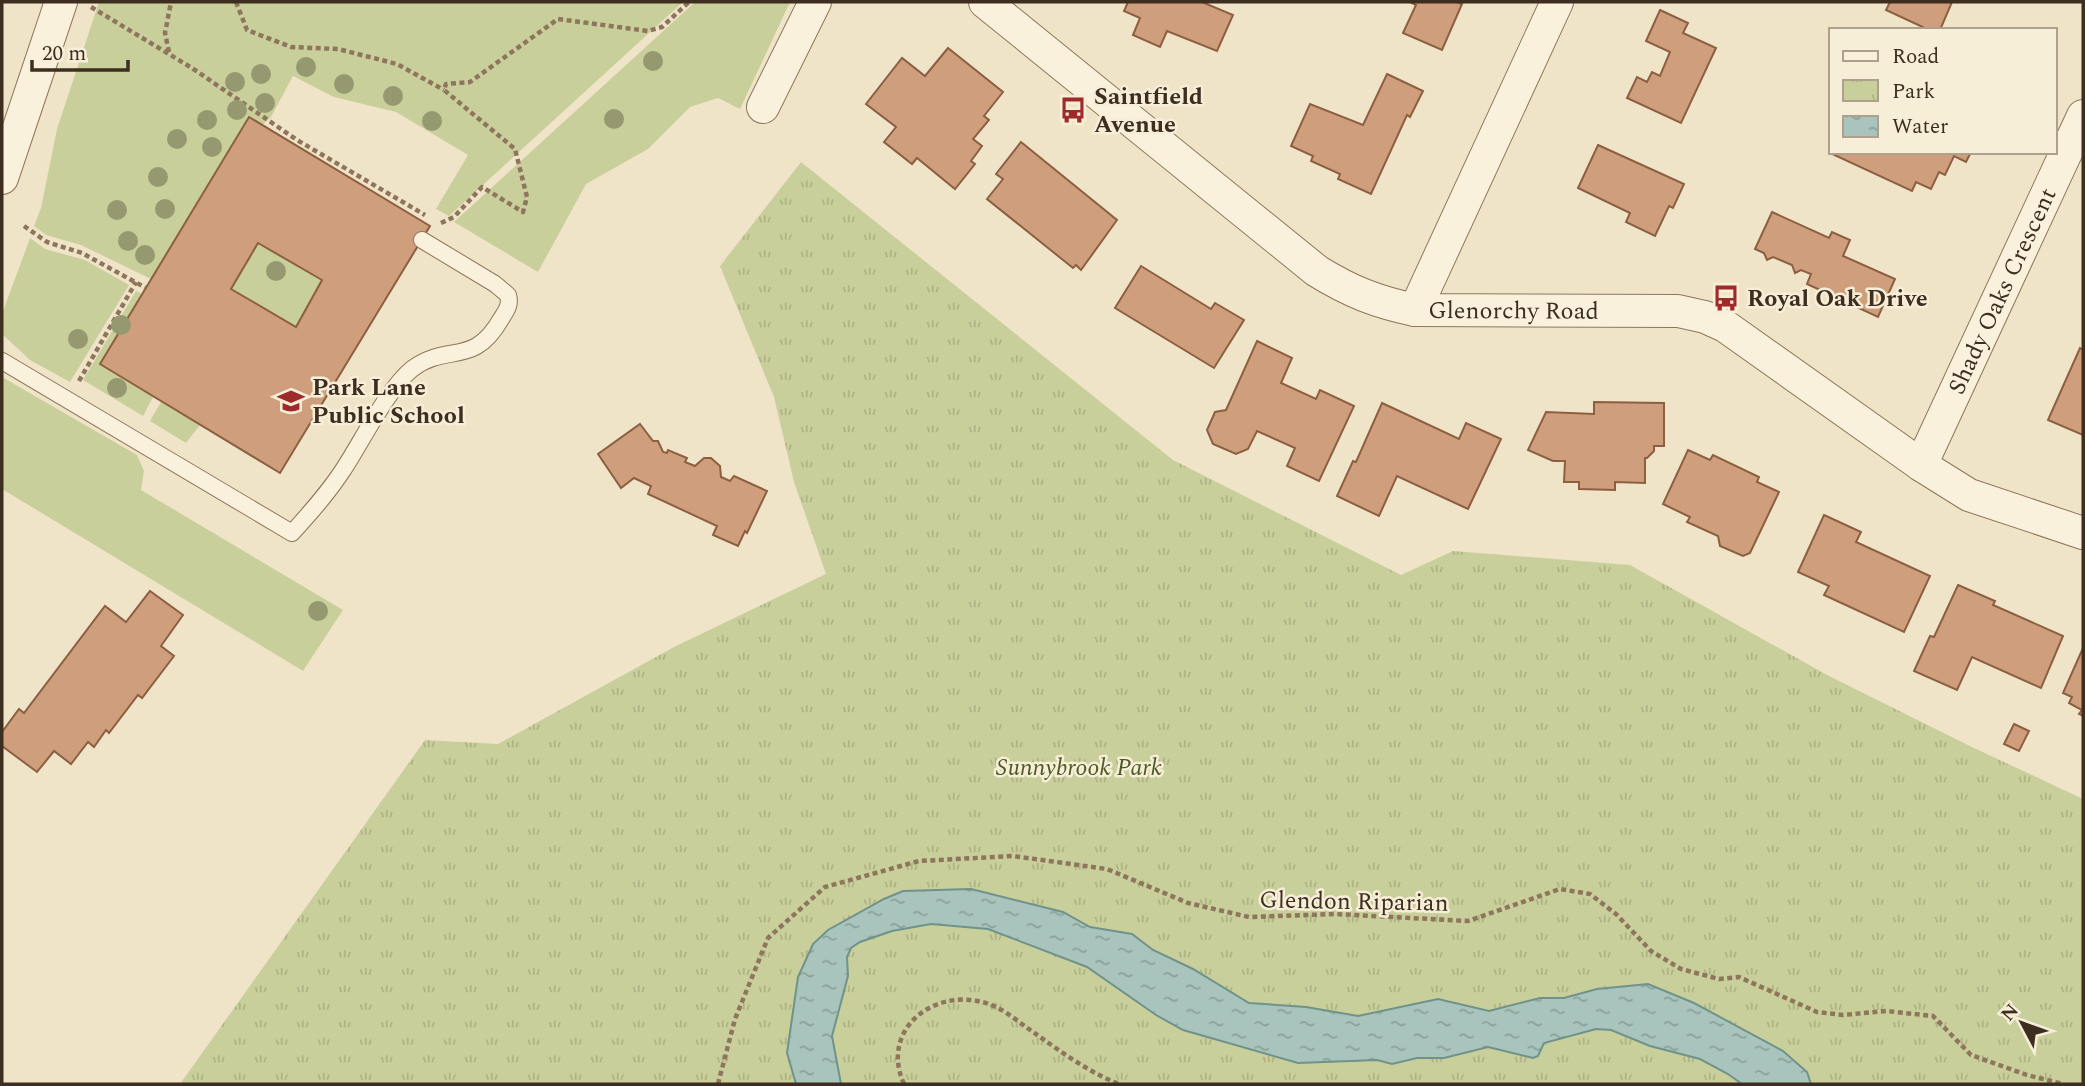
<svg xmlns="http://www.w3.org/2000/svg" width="2085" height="1086" font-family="Spectral,serif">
<defs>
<pattern id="park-tufts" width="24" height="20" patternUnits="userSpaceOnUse" patternTransform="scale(1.75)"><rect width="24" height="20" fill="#c9cf9b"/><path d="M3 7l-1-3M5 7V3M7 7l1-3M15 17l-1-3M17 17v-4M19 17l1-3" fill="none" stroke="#aeb285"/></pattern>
<pattern id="water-ripples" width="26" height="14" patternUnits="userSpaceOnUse" patternTransform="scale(1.75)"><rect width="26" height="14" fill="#a9c4bc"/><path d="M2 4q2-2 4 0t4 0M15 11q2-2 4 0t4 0" fill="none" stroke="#8ba098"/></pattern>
</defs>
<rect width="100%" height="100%" fill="#f0e4c8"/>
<g fill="#c9cf9b">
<polygon points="99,2 683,2 449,216 436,209 468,155 396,112 334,97 293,76 271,117 262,125 249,118 151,279 81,245 46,235 34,226 41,208 57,129"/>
<polygon points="695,2 790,2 740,109 718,98 690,107 648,149 586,184 538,272 454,222"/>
<polygon points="30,238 45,249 85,260 129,285 70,382 30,360 2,334 2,314"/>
<polygon points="258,243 322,280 296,327 231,289"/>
<polygon points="136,291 142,294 100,364 153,397 143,416 83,380"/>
<polygon points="2,377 137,455 144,471 141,490 343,610 303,671 2,489"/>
<polygon points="161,402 200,425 186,443 150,421"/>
</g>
<polygon fill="url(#park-tufts)" points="801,162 1173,460 1401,575 1453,551 1630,565 1829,676 1972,747 2083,799 2083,1084 180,1084 425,740 498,744 674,647 826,574 794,482 774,397 720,266"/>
<polygon fill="url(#water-ripples)" stroke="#6f938a" stroke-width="2" points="971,889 1063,912 1090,927 1132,934 1153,950 1193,969 1249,1003 1306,1007 1358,1016 1438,999 1489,1011 1540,998 1564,998 1597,989 1648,984 1694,1003 1783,1051 1807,1072 1811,1084 1742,1084 1728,1074 1700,1059 1650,1046 1611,1030 1596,1029 1544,1043 1538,1056 1533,1058 1488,1047 1444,1058 1417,1058 1392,1064 1377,1060 1298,1063 1183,1030 1156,1015 1087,967 988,929 931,924 892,931 860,942 851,948 847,957 848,976 832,1036 841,1084 796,1084 787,1053 798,977 813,944 828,930 884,899 903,891"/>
<g fill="#cf9f7d" stroke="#8d5f41" stroke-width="2" fill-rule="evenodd">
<polygon points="1128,2 1202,2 1233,15 1217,51 1167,31 1160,47 1133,35 1140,18 1124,11"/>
<polygon points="1410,2 1456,2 1462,4 1442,50 1403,33 1416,5"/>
<polygon points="1890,2 1952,2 1940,30 1929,30 1886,10"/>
<polygon points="1660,10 1688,23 1683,33 1716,48 1681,123 1627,98 1637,77 1647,82 1652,72 1660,76 1670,52 1646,41"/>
<polygon points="948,48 1003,92 984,116 989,120 973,139 982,146 971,161 975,164 955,189 917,158 912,164 884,142 896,127 866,104 902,58 925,76"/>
<polygon points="1387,74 1423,91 1410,117 1407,115 1371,194 1338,179 1340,174 1311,161 1313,156 1291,146 1310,104 1363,125"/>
<path d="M249 117 430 226 280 473 100 364ZM258 243 322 280 296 327 231 289Z"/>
<polygon points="1021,142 1117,220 1081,270 1076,265 1073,268 987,199 1003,179 996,174"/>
<polygon points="1598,145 1684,184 1673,208 1669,206 1655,236 1626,222 1630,213 1578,188"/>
<polygon points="1831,149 1831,152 1971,152 1966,162 1954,156 1945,175 1939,172 1931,189 1916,182 1912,191 1830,153"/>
<polygon points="1772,212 1829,238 1832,232 1850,240 1843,256 1895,279 1878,317 1807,284 1811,274 1801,270 1795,273 1792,265 1773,257 1767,260 1764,253 1755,249"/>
<polygon points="1141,266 1211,309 1215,303 1244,320 1214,368 1115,308"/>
<polygon points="1257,341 1292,358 1281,383 1316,399 1320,390 1354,406 1319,481 1287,466 1295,448 1257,431 1248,449 1236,454 1213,444 1207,430 1215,412 1226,410"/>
<polygon points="2080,348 2083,350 2083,435 2048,420"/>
<polygon points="1594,402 1664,403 1664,446 1654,446 1654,451 1647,458 1645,458 1645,483 1615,482 1615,490 1579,489 1579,482 1564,482 1565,461 1553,461 1528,450 1546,412 1594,414"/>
<polygon points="1382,403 1459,439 1466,423 1501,439 1468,509 1397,476 1379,516 1337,496 1353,461 1356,462"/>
<polygon points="640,424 653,441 658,441 663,452 667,453 668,450 687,458 685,462 695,466 704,458 711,458 720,466 721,477 730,481 734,476 767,491 747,533 745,531 738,546 713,535 717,526 648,494 651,486 634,478 621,488 598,454"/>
<polygon points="1688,450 1710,460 1713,455 1759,477 1757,482 1779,492 1750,553 1743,556 1720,546 1718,536 1687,522 1690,517 1663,504"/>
<polygon points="1824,515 1861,532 1856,542 1930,576 1904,632 1824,595 1829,586 1798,572"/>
<polygon points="1958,585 1995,601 1993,605 2063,636 2041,688 1972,657 1957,690 1914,671 1930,636 1934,637"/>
<polygon points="150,591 183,615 161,646 174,656 142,698 138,695 109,733 106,730 94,747 88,742 71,764 54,751 37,772 2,746 2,732 19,709 24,713 105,606 126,622"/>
<polygon points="2083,648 2083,716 2079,714 2082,710 2069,703 2072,697 2063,693"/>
<polygon points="2014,724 2029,731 2019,751 2004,744"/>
</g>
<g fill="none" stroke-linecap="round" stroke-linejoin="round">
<g stroke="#8d765c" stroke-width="18">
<path id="service" d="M2 361 292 533C310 513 328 493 343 470 361 443 388 388 412 369 448 342 473 368 501 319 506 311 511 305 508 295L495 284 422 240"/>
</g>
<g stroke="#8d765c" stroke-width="34">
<g id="minor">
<path id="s1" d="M985 2 1317 271C1351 292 1377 302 1415 310L1678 311 1705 317 1725 326 1921 465 1969 495 2083 533"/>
<polyline points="763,107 815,2"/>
<polyline points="2,178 61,2"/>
<polyline points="1415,310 1557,2"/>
<path id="s2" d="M1921 465 2083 116"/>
</g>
</g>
<g stroke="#8d765c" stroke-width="4.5" stroke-dasharray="5 3.5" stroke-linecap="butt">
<polyline points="236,2 247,30 291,47 338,49 397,64 444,90"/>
<polyline points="91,7 192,68 297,140 425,215"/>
<polyline points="169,52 165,33 171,2"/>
<polyline points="441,223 454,217 482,187 523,212 527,197 515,149 444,90 446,84 470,82 558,19 648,31 662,27 689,2"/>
<polyline points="24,226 47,242 82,253 146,288"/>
<polyline points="79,381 136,282"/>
<polyline points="718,1084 735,1019 768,938 825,887 919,861 1013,856 1107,869 1188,903 1249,917 1335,914 1468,921 1560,889 1590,894 1616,914 1651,951 1681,969 1719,979 1739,977 1817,1012 1843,1015 1886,1011 1933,1016 1971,1055 2027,1075 2063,1084"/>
<path d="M904 1084C880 1031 931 989 982 1002 1001 1006 1017 1021 1033 1032 1060 1051 1088 1072 1119 1084"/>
</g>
<use href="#service" stroke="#faf1dc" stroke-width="16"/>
<use href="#minor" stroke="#faf1dc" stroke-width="32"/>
</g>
<g fill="#96986f">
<circle cx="653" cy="61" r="10"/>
<circle cx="306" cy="67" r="10"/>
<circle cx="261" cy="74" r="10"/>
<circle cx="235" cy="82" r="10"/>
<circle cx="344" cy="84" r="10"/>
<circle cx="393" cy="96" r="10"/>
<circle cx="265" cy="103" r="10"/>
<circle cx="237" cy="110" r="10"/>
<circle cx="614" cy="119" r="10"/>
<circle cx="207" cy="120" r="10"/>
<circle cx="432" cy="121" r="10"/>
<circle cx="177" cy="139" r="10"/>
<circle cx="212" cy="147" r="10"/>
<circle cx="158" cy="177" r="10"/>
<circle cx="165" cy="209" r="10"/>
<circle cx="117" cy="210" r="10"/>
<circle cx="128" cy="241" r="10"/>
<circle cx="145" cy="255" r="10"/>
<circle cx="276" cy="271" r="10"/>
<circle cx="121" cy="325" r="10"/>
<circle cx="78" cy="339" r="10"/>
<circle cx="117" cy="388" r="10"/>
<circle cx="318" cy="611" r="10"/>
</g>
<defs>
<g id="bus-bare" transform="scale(2.1)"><path d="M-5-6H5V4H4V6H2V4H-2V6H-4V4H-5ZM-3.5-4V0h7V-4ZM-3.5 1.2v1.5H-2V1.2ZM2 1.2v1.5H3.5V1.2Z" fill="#9e2a2b" stroke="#f7eed8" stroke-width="2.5" paint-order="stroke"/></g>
<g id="school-bare" transform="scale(2.1)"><path d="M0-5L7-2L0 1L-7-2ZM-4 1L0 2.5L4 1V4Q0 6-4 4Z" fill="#9e2a2b" stroke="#f7eed8" stroke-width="2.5" paint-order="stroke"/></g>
</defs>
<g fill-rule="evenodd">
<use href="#bus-bare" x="1073" y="110"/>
<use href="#bus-bare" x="1726" y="298"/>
<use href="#school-bare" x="291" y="401"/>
</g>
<g text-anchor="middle" stroke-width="5" stroke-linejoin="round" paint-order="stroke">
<g font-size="24" font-weight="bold" fill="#3d2e20" stroke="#f7eed8" text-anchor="start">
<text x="1094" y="104">Saintfield<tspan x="1094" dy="28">Avenue</tspan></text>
<text x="1747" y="306">Royal Oak Drive</text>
<text x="312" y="395">Park Lane<tspan x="312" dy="28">Public School</tspan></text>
</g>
<g font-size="24" fill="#3d2e20" stroke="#f7eed8">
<text dy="8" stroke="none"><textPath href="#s2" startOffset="192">Shady Oaks Crescent</textPath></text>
<text dy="8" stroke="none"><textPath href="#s1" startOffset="632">Glenorchy Road</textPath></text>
<text transform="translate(1354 901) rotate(1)" y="8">Glendon Riparian</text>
</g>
<g font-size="24" font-style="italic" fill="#4d5a26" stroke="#f7eed8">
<text x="1079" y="775">Sunnybrook Park</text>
</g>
</g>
<rect width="2085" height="1086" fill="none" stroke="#3d2e20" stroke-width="7"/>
<rect x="1829" y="28" width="228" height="126" fill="#f7eed8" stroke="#ada18e" stroke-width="2"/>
<rect x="1843" y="51" width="35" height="10" fill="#faf1dc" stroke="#ada18e" stroke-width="2"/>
<text x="1892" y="63" font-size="21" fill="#3d2e20">Road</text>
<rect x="1843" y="80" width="35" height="21" fill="url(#park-tufts)" stroke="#ada18e" stroke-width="2"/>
<text x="1892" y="98" font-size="21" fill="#3d2e20">Park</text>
<rect x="1843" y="116" width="35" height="21" fill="url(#water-ripples)" stroke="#ada18e" stroke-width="2"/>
<text x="1892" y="133" font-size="21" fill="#3d2e20">Water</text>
<g transform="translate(2022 1023) rotate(311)" stroke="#f7eed8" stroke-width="5" paint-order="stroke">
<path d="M0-5L12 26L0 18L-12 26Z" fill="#3d2e20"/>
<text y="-10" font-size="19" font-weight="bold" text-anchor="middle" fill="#3d2e20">N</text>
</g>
<path d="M32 60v10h96v-10" fill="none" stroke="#3d2e20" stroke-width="3.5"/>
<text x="42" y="60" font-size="21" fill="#3d2e20" stroke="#f7eed8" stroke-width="5" paint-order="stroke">20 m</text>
</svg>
